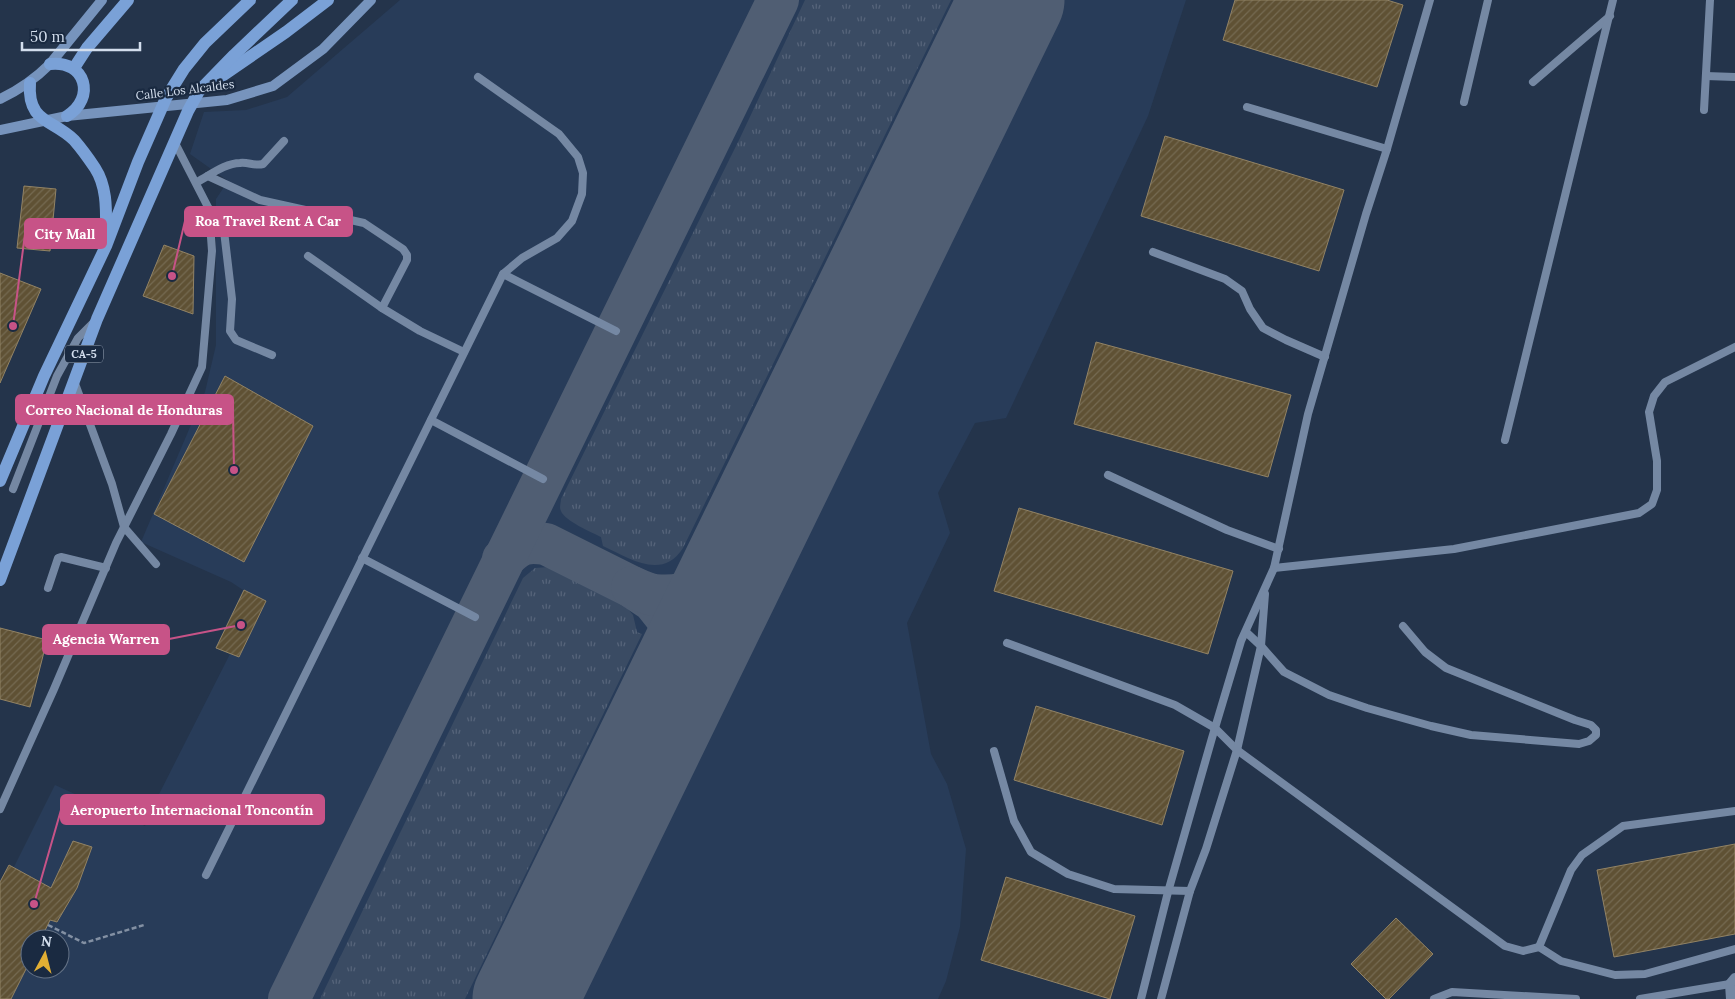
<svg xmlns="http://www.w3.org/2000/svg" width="1735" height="999" font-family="Lora,serif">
<defs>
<pattern id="grass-tufts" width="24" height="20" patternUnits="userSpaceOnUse" patternTransform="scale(1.25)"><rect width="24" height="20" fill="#3a4b63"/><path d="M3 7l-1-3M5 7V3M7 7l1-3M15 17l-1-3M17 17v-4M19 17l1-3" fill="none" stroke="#56647a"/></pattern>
<pattern id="building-hatch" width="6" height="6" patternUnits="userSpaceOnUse" patternTransform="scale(1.25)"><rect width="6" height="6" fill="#5f5134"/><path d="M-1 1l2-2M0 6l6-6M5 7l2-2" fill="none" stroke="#756a52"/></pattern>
</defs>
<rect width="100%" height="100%" fill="#24344b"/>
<path fill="#283c59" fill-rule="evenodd" d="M400 0H1186L1148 116 1006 418 975 423 938 493 950 533 907 623 931 754 947 784 966 849 960 927 946 981 938 999H0V881L9 865 14 867 55 785 145 826 150 812 230 654 215 648 243 590 231 582 141 542 205 392 216 345V199L228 181 190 154 204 112 246 110 287 97ZM30 939H60V969H30Z"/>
<g fill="url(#grass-tufts)">
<path d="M805 0H951L683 548C662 581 629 558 603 546L601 537C591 532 565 521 561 511 559 507 561 503 561 499L740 138Z"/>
<polygon points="549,567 559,569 622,602 633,615 637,632 642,634 465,999 320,999 523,578 535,568"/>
</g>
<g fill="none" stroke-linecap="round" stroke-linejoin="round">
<g stroke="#505e73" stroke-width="42">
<path d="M503 559C519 544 524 541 546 544L632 587 653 601 676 630 681 652 679 684"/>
<path d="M632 587C639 590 647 594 655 595 691 599 715 581 740 558"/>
<polyline points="289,999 778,0"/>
</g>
<polyline stroke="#505e73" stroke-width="105" points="525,999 1012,0"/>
</g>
<g fill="url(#building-hatch)" stroke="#928365">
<polygon points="1235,0 1387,0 1403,5 1377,87 1223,40"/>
<polygon points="1165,136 1344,190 1319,271 1141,216"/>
<polygon points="24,186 56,189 50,251 17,248"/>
<polygon points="164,245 194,256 193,314 143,296"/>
<polygon points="0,273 41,289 0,383"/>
<polygon points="1096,342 1291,395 1268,477 1074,424"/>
<polygon points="225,376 313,426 244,562 154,514"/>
<polygon points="1019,508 1233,571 1208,654 994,591"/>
<polygon points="244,590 266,601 239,657 216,648"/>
<polygon points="0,628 47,640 30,707 0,699"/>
<polygon points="1036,706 1184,751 1162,825 1014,780"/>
<polygon points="73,841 92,847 77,888 57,922 50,920 41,939 30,939 30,961 11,999 0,999 0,882 9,865 51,888"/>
<polygon points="1735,844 1735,934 1614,957 1597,870"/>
<polygon points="1006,877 1135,916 1110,999 981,960"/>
<polygon points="1396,918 1433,954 1389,999 1386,999 1351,964"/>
</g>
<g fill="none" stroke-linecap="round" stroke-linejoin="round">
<polyline stroke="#8390a3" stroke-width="2.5" stroke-dasharray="5 2.5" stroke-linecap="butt" points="48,925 84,943 144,925"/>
<g stroke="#7588a3" stroke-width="8">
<polyline points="1706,76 1735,77"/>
<polyline points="1533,82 1610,16"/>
<polyline points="1464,102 1488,0"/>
<polyline points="1247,107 1387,149"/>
<polyline points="1704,110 1710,0"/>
<polyline points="208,176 260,200 364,223 403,249 407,255 407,260 382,308"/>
<path d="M197 182C209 176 225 163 240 163 248 162 255 166 263 164L284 141"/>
<polyline points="209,209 219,218 224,231 232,299 230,331 236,340 272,355"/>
<polyline points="1153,252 1225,279 1242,291 1250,309 1263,328 1286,340 1325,357"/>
<polyline points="308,256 382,308 420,331 464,352"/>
<polyline points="503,274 616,331"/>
<polyline points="74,381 112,484 124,527 156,564"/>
<polyline points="431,420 543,479"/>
<polyline points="1505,440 1613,0"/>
<polyline points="1108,475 1227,530 1279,549"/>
<polyline points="13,489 57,376 78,338 93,323"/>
<polyline points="362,558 475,617"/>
<polyline points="1274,568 1454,549 1639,513 1652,504 1657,490 1657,461 1649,412 1654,396 1665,382 1735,347"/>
<polyline points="48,588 58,558 61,557 106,568"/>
<polyline points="1246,632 1261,646 1284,672 1329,695 1367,708 1431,726 1471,735 1579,744 1589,741 1596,735 1596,730 1591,725 1575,720 1446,668 1425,652 1403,626"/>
<polyline points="1007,643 1175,705 1215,728 1237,750 1505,946 1523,951 1539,947 1561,961 1615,975 1645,974 1735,949"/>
<polyline points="994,751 1014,821 1031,852 1068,874 1114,889 1190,891"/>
<polyline points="0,809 54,689 116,543 171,434 202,367 212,251 209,209 174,141"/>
<polyline points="206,875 503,274 522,258 557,238 572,221 582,194 583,173 578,157 559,134 478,77"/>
<polyline points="1539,947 1571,870 1582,855 1623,826 1735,811"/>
<polyline points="1141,999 1168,892 1212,738 1241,641 1274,568 1308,414 1366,214 1387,149 1430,0"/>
<polyline points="1161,999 1190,891 1206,849 1237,750 1261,646 1265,594"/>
<polyline points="1434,999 1452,992 1576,999"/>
<polyline points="1640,999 1730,984"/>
</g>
<polyline stroke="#7588a3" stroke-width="10" points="1731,999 1730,984 1735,978"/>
<g stroke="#7794bd" stroke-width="10">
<path d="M0 99C19 90 35 79 50 64L102 0"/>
<polyline points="0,130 67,116 227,100 273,86 323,49 371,0"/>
</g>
<g stroke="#7aa1d7" stroke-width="12">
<path d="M50 64C86 60 96 98 67 116"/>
<polyline points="74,68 87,48 128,0"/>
<polyline points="222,76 286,32 328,0"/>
<path d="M30 83C27 123 53 119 74 140 81 148 89 159 95 168 108 188 106 213 106 236"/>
<polyline points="0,481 44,376 106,246 138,162 166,98 184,69 205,43 250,0"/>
<polyline points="0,580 97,319 188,111 199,91 234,55 292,0"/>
</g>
</g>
<g text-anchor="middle" stroke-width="4.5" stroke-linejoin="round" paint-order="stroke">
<rect fill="#1a2a41" stroke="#9ca8b9" stroke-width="1" x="65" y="345.5" width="38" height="17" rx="4"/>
<g font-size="11" font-weight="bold" fill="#d3deed">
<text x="84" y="358">CA-5</text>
</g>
<g font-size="12" fill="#d3deed" stroke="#1a2a41">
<text transform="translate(185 90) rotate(-7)" y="4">Calle Los Alcaldes</text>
</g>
</g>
<path fill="none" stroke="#c75387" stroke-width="2" d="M172 276L185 221M13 326L25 234M234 470L233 410M241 625L169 639M34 904L61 810"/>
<g fill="#c75387" stroke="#1a2a41" stroke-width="2">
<circle cx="172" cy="276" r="5"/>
<circle cx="13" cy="326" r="5"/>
<circle cx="234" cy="470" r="5"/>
<circle cx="241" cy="625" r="5"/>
<circle cx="34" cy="904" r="5"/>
</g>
<g fill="#c75387" stroke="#c75387" stroke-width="2">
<rect x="185" y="207" width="167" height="29" rx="5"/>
<rect x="25" y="219" width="81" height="29" rx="5"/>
<rect x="16" y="395" width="217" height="29" rx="5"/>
<rect x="43" y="625" width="126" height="29" rx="5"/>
<rect x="61" y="795" width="263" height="29" rx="5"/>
</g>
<g font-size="14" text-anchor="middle" font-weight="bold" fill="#fff">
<text x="268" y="226">Roa Travel Rent A Car</text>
<text x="65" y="239">City Mall</text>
<text x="124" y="415">Correo Nacional de Honduras</text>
<text x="106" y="644">Agencia Warren</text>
<text x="192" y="815">Aeropuerto Internacional Toncontín</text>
</g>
<g transform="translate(45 954) rotate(7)"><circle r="24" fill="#1a2a41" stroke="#647286"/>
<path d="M0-4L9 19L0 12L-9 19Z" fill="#e2af34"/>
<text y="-8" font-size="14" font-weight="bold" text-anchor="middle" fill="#d3deed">N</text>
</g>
<path d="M22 42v8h118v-8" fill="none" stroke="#d3deed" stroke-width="2.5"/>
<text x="30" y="42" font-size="15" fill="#d3deed" stroke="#1a2a41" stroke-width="4" paint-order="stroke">50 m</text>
</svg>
